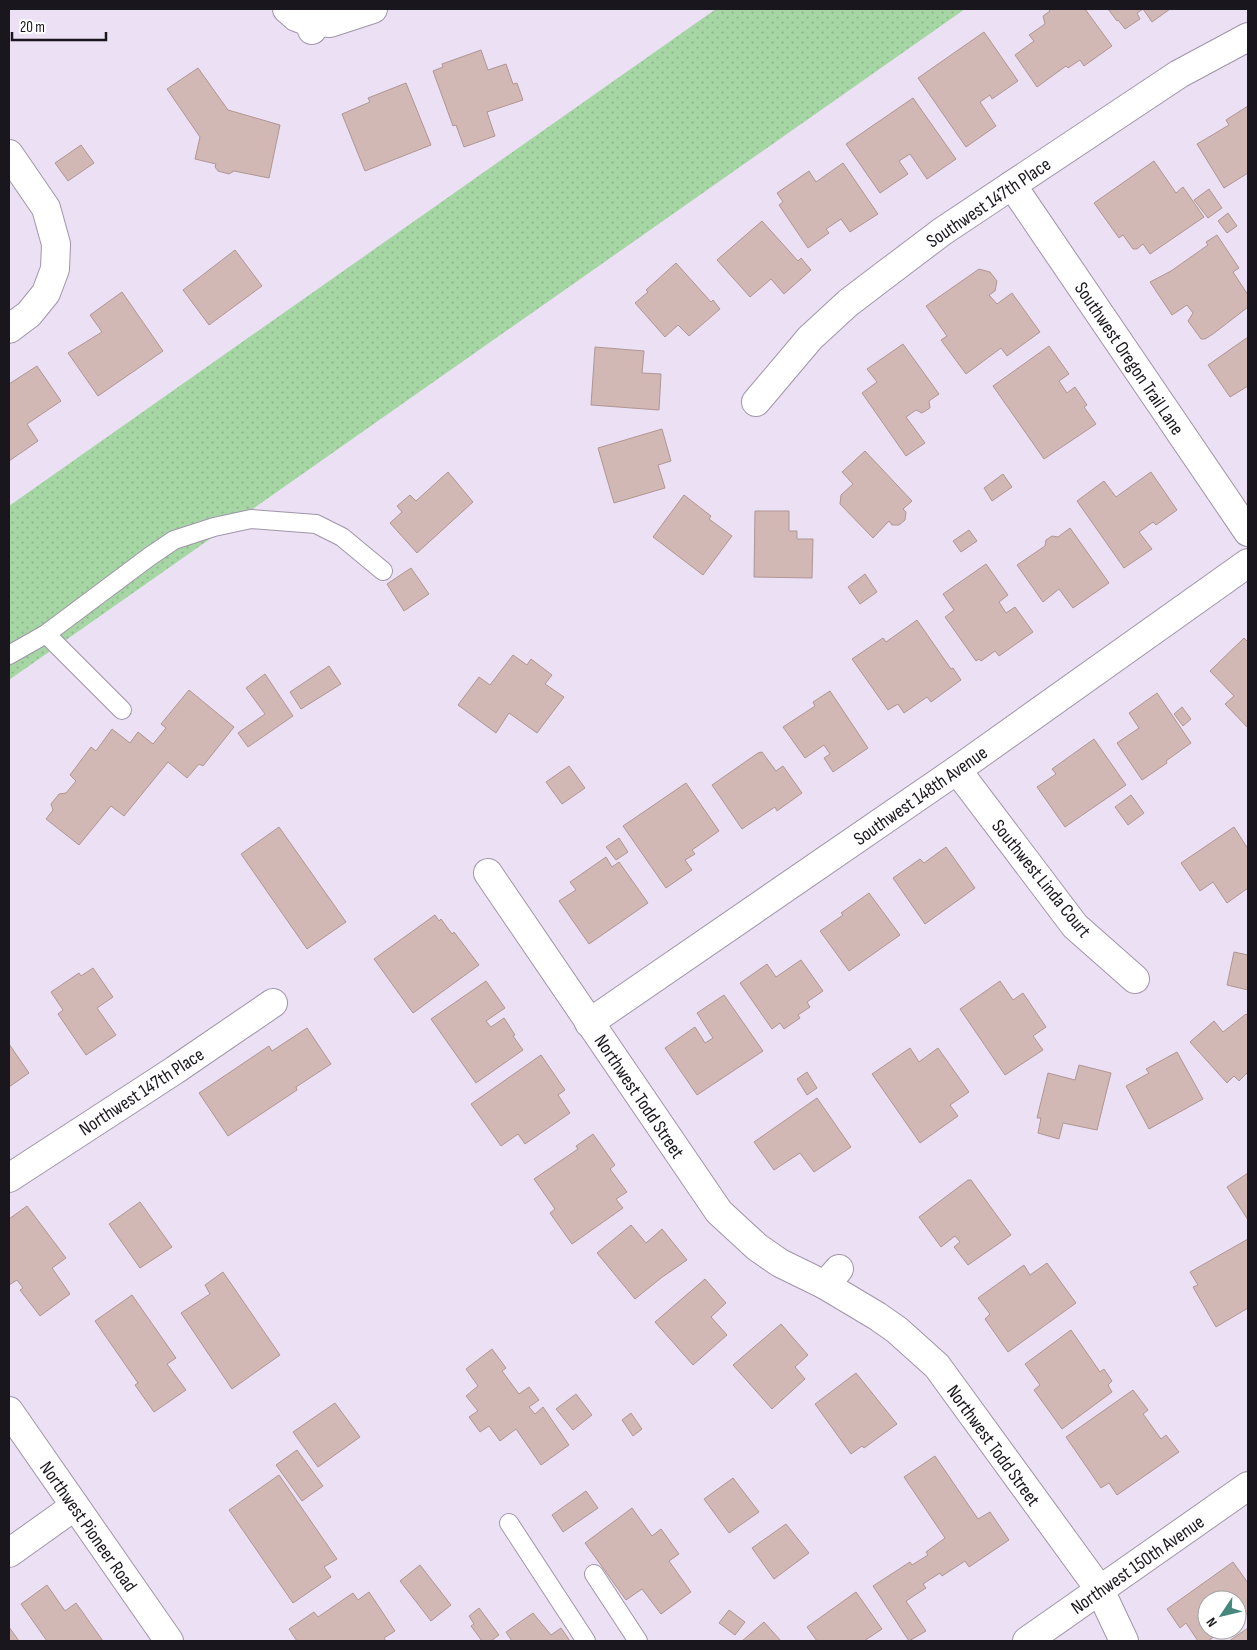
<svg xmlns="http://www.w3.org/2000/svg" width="1257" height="1650" font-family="'Sofia Sans Condensed',sans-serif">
<defs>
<pattern id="grass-dots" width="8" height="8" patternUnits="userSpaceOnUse" patternTransform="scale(1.25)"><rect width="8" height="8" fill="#a6d6a4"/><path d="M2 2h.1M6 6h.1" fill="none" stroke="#8eb78d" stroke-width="1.8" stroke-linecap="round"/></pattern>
</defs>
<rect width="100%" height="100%" fill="#ece0f5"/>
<polygon fill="url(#grass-dots)" points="716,9 965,9 9,680 9,506"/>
<g fill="#d2b8b4" stroke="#af9692">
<polygon points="1048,9 1085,9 1112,46 1084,66 1080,60 1068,68 1066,66 1037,87 1015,55 1034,41 1029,35 1045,24 1043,16 1050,11"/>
<polygon points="1108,9 1143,9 1137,13 1140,19 1125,29 1118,20 1117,21"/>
<polygon points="1143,9 1170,9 1152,22"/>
<polygon points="984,32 1018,81 992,99 990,95 980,102 996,126 966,147 918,78"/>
<polygon points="481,50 488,70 506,64 513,84 517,83 523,100 487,112 495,136 464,147 456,125 453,126 433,71 443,67 442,64"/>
<polygon points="198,68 228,110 280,125 269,178 234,171 229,174 218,171 215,167 216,164 195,159 200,137 167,89"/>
<polygon points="406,83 431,145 365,171 342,114 370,102 368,98"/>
<polygon points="913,98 956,159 927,179 910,154 899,161 908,174 880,193 846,144"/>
<polygon points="1248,106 1248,173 1224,188 1197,144 1229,125 1226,120"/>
<polygon points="81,145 94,163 68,181 55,163"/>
<polygon points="1154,161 1176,193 1183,187 1204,217 1150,254 1143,244 1137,249 1133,249 1123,235 1119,238 1094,203"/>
<polygon points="843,163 878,214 850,232 841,219 826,229 829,233 808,248 779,205 783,202 777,193 809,171 816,182"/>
<polygon points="1209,189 1222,208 1208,218 1194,200"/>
<polygon points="1228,213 1237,226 1227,233 1218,221"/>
<polygon points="762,221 798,261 801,258 811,270 784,294 771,279 750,297 717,260"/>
<polygon points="1217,235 1239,268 1233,272 1248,295 1248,307 1213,334 1205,339 1201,339 1188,321 1193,313 1187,305 1172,315 1150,282 1171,271 1208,245 1206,242"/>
<polygon points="235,250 262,286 209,325 183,290"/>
<polygon points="676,263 711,302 713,300 720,309 689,336 678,325 665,337 635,303 648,292 646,290"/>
<polygon points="979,269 990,272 997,281 995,291 989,295 997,304 1012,293 1040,332 1007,356 1001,348 966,374 941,340 947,336 926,306"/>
<polygon points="122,292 163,351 98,396 68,353 102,332 90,315"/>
<polygon points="1248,337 1248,386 1230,397 1208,365"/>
<polygon points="903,344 939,394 929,401 930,408 922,413 916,410 906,417 925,443 906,456 862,393 877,382 867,369"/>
<polygon points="1049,346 1069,374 1059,381 1067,393 1075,387 1087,405 1084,407 1096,424 1044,459 993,386"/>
<polygon points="595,347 644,351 642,373 661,374 659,410 591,405"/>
<polygon points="37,366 61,401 27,424 38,441 9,461 9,384"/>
<polygon points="662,429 671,461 658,465 665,488 614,503 598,448"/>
<polygon points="865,451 912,501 903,509 906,512 905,520 899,525 892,525 889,521 873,538 840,504 841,495 853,484 842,472"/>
<polygon points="448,472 473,502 417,553 390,523 402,512 397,506 410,495 416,501"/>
<polygon points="1151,472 1177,510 1156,525 1153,522 1139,532 1152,549 1124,568 1077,501 1104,481 1116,497"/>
<polygon points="1003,474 1012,487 992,501 984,488"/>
<polygon points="684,495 711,516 709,519 732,536 703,575 653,537"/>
<polygon points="755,511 789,511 789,531 797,531 797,539 813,539 812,578 754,577"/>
<polygon points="1070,528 1109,583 1073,608 1059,589 1043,602 1017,565 1045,546 1046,540 1052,536 1058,537"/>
<polygon points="969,530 977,541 961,552 953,541"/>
<polygon points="986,564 1008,595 999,602 1006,613 1015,607 1033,632 999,656 995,651 981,661 979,659 976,661 945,617 954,610 943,594"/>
<polygon points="411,568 429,594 404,611 387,584"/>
<polygon points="865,574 877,592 860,604 848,587"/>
<polygon points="917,620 951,669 953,668 961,680 931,702 927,697 904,713 898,704 888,710 852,659 883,638 886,642"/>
<polygon points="1244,638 1248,642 1248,728 1225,704 1234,696 1210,671"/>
<polygon points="513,655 527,665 531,659 552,675 545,684 564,697 537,733 509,713 496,733 458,705 479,677 490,685"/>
<polygon points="329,666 341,684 301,709 290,692"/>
<polygon points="265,674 293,716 248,747 238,733 265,714 246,688"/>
<polygon points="189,690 234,727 203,766 199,764 187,778 168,762 124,816 111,806 79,845 46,819 53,810 51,804 59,794 66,793 76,781 70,775 91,747 96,751 112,729 130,743 138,732 153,744 166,728 161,724"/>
<polygon points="830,691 868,748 833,772 824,758 830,754 824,745 805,758 783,727 815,706 813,702"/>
<polygon points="1157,693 1191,743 1166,761 1167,763 1142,780 1117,743 1139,728 1129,713"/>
<polygon points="1182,707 1191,719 1183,726 1174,714"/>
<polygon points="1094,739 1126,785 1065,827 1037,787 1056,774 1052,769"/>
<polygon points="762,752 776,771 783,766 802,793 777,811 775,807 742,829 712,785 758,753"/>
<polygon points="569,766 585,788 562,804 546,782"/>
<polygon points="686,783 719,831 692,850 695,854 685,860 692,870 666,888 623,826"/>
<polygon points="1131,795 1144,813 1128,825 1115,807"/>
<polygon points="279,827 346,922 307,949 241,854"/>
<polygon points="1234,827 1248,849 1248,888 1227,903 1213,882 1200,891 1181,863"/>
<polygon points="619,838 628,852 616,860 606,847"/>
<polygon points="946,847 975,888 925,924 893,878 920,859 924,863"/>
<polygon points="606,857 612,867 619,862 648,903 589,944 559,901 576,890 570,882"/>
<polygon points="869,893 900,935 849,971 820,931 843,915 841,913"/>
<polygon points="435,915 439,921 441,919 452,934 454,932 479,965 413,1013 374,959"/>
<polygon points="1234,952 1248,955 1248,990 1227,985"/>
<polygon points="801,960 823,991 807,1002 810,1007 798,1015 800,1018 784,1029 780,1023 772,1029 740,983 767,964 776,977"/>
<polygon points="93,968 113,997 97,1008 116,1035 86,1055 58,1014 63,1010 51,992 79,973 81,976"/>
<polygon points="486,981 505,1008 486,1021 491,1027 504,1018 515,1035 513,1036 523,1050 476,1083 431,1019"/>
<polygon points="1000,981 1013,1000 1023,993 1046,1027 1033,1036 1043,1050 1005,1075 960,1009"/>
<polygon points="724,995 763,1051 697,1095 665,1048 695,1027 705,1043 713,1038 697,1013"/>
<polygon points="1246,1014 1248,1016 1248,1072 1239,1081 1234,1076 1227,1083 1190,1042 1214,1021 1223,1032"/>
<polygon points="307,1028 331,1064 296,1087 297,1090 228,1136 199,1093 269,1046 272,1051"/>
<polygon points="9,1044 29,1073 9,1087"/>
<polygon points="910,1048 919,1062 938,1048 969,1092 950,1105 958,1116 920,1143 872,1074"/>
<polygon points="1177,1052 1203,1099 1149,1129 1126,1086 1149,1073 1146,1069"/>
<polygon points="541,1055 565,1090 558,1095 570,1113 525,1144 518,1134 501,1146 471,1104"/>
<polygon points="1079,1065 1111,1073 1097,1130 1063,1123 1059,1139 1038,1133 1041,1118 1037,1118 1048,1073 1075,1080"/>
<polygon points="807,1072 817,1088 807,1095 797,1079"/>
<polygon points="817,1098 851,1147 814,1172 800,1153 774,1170 754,1142"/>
<polygon points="593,1134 615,1165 610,1169 627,1192 616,1199 623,1208 572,1244 550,1213 555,1209 534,1179 578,1149 576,1146"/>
<polygon points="1248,1173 1248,1220 1227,1187"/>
<polygon points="968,1180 971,1180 1011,1235 968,1265 954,1247 960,1242 955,1236 941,1247 919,1217"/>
<polygon points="140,1202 172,1247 140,1268 109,1224"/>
<polygon points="27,1206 66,1258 52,1268 70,1294 40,1316 20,1290 23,1288 17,1280 9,1285 9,1219"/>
<polygon points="631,1225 646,1243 662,1229 687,1260 661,1278 635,1299 597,1253"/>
<polygon points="1248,1239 1248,1308 1216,1327 1193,1287 1198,1285 1190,1272"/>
<polygon points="1047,1263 1076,1303 1008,1352 985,1319 990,1314 978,1298 1024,1265 1030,1275"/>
<polygon points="223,1272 280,1355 232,1389 181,1313 210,1294 205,1285"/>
<polygon points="705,1279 726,1303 711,1317 727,1335 693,1365 655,1322"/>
<polygon points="132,1295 176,1358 167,1364 186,1390 154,1412 135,1385 138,1383 95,1321"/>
<polygon points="781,1324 808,1355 795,1367 805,1379 772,1409 733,1365"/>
<polygon points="1071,1330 1100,1372 1104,1369 1112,1381 1108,1385 1112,1392 1062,1429 1034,1390 1040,1385 1025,1364"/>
<polygon points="492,1349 506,1368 502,1371 519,1394 529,1387 539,1400 529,1407 535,1414 543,1407 569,1445 541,1465 516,1429 500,1441 489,1426 480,1432 469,1417 478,1411 466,1396 478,1386 466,1369"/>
<polygon points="856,1373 897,1424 864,1448 862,1446 851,1454 815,1404"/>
<polygon points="1133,1390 1148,1410 1143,1414 1161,1439 1166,1435 1179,1452 1117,1495 1109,1483 1101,1488 1066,1437"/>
<polygon points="576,1394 592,1415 573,1430 556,1409"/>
<polygon points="335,1403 360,1437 318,1467 293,1432"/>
<polygon points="631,1413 642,1429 633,1436 622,1420"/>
<polygon points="297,1450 323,1486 302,1501 276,1465"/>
<polygon points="935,1456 978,1519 990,1512 1009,1540 969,1567 965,1561 942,1576 940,1573 923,1584 926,1588 906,1601 926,1631 909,1641 873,1586 910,1562 912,1565 928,1555 926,1552 945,1538 904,1477"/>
<polygon points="279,1475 337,1559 324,1567 331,1577 293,1603 229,1510"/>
<polygon points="733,1478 759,1512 729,1533 704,1499"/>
<polygon points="586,1491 598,1508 563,1532 552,1515"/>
<polygon points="632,1508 652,1536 661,1529 679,1554 669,1561 691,1592 661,1614 642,1589 626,1600 585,1543"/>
<polygon points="786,1524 809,1553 774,1579 752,1548"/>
<polygon points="1233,1562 1248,1583 1248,1613 1237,1621 1237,1600 1207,1600 1207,1630 1224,1630 1208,1641 1198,1641 1186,1623 1180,1628 1167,1609"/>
<polygon points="420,1565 451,1605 431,1621 400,1581"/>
<polygon points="47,1585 65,1611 76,1603 103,1641 47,1641 21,1604"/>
<polygon points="369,1592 395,1631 384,1638 386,1641 297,1641 289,1629 314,1612 318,1617 353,1593 358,1600"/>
<polygon points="856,1592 882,1629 864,1641 817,1641 807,1627"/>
<polygon points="479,1608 499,1635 491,1641 482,1641 471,1626 474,1624 469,1616"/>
<polygon points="729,1610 745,1622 735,1635 719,1623"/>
<polygon points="533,1613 551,1635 561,1628 570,1641 512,1641 506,1632"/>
<polygon points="764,1622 781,1641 742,1641"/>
<polygon points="9,1627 19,1641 9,1641"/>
<polygon points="1248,1628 1248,1641 1229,1641"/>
</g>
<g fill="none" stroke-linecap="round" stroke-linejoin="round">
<g stroke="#a095a8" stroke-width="20">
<g id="lane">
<polyline points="46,634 122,710"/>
<polyline points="9,655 46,634 149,557 174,540 214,527 251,519 316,524 342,537 383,571"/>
<polyline points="509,1523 586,1641"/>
<polyline points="594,1574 638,1641"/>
</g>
</g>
<g stroke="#a095a8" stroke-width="30">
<g id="street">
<polyline points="287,9 296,17 309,22 312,30"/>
<polyline points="309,22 330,23 373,9"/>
<polyline points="9,154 46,208 56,244 55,269 46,293 29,314 9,329"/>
<polyline points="1012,185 1248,532"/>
<polyline points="756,402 810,338 848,303 886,274 943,231 1179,74 1248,37"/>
<polyline points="957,770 1075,926 1135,979"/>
<polyline points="488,873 719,1212 757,1247 780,1263 825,1285 839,1269"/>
<polyline points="589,1023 957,770 1248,563"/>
<polyline points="9,1178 175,1070 273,1003"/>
<polyline points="825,1285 877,1316 897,1330 937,1366 1100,1590 1124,1641"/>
<polyline points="9,1411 169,1641"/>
<polyline points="9,1553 75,1506"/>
<polyline points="1027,1641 1248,1486"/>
</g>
</g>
<use href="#lane" stroke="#fff" stroke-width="18"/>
<use href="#street" stroke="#fff" stroke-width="28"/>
</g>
<g text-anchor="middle" stroke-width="4" stroke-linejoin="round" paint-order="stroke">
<g font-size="19" fill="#1a161d" stroke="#fff">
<text transform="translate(988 202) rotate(-34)" y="7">Southwest 147th Place</text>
<text transform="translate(1130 358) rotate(56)" y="7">Southwest Oregon Trail Lane</text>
<text transform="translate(920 795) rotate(-35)" y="7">Southwest 148th Avenue</text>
<text transform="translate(1042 878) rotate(51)" y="7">Southwest Linda Court</text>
<text transform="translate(141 1091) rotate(-33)" y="7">Northwest 147th Place</text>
<text transform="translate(640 1096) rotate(56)" y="7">Northwest Todd Street</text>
<text transform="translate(994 1445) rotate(54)" y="7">Northwest Todd Street</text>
<text transform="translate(89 1526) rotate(55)" y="7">Northwest Pioneer Road</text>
<text transform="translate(1137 1564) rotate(-35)" y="7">Northwest 150th Avenue</text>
</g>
</g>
<rect width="1257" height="1650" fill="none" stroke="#1a161d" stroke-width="20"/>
<g transform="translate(1222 1615) rotate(235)"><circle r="24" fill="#ffffff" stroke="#a3a2a5"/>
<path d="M0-4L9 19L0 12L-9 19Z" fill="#45887b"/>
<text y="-8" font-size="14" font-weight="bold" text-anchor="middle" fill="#1a161d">N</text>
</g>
<path d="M12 32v8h94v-8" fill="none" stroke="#1a161d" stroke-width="2.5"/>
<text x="20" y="32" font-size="15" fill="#1a161d" stroke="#ffffff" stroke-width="4" paint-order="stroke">20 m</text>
</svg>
